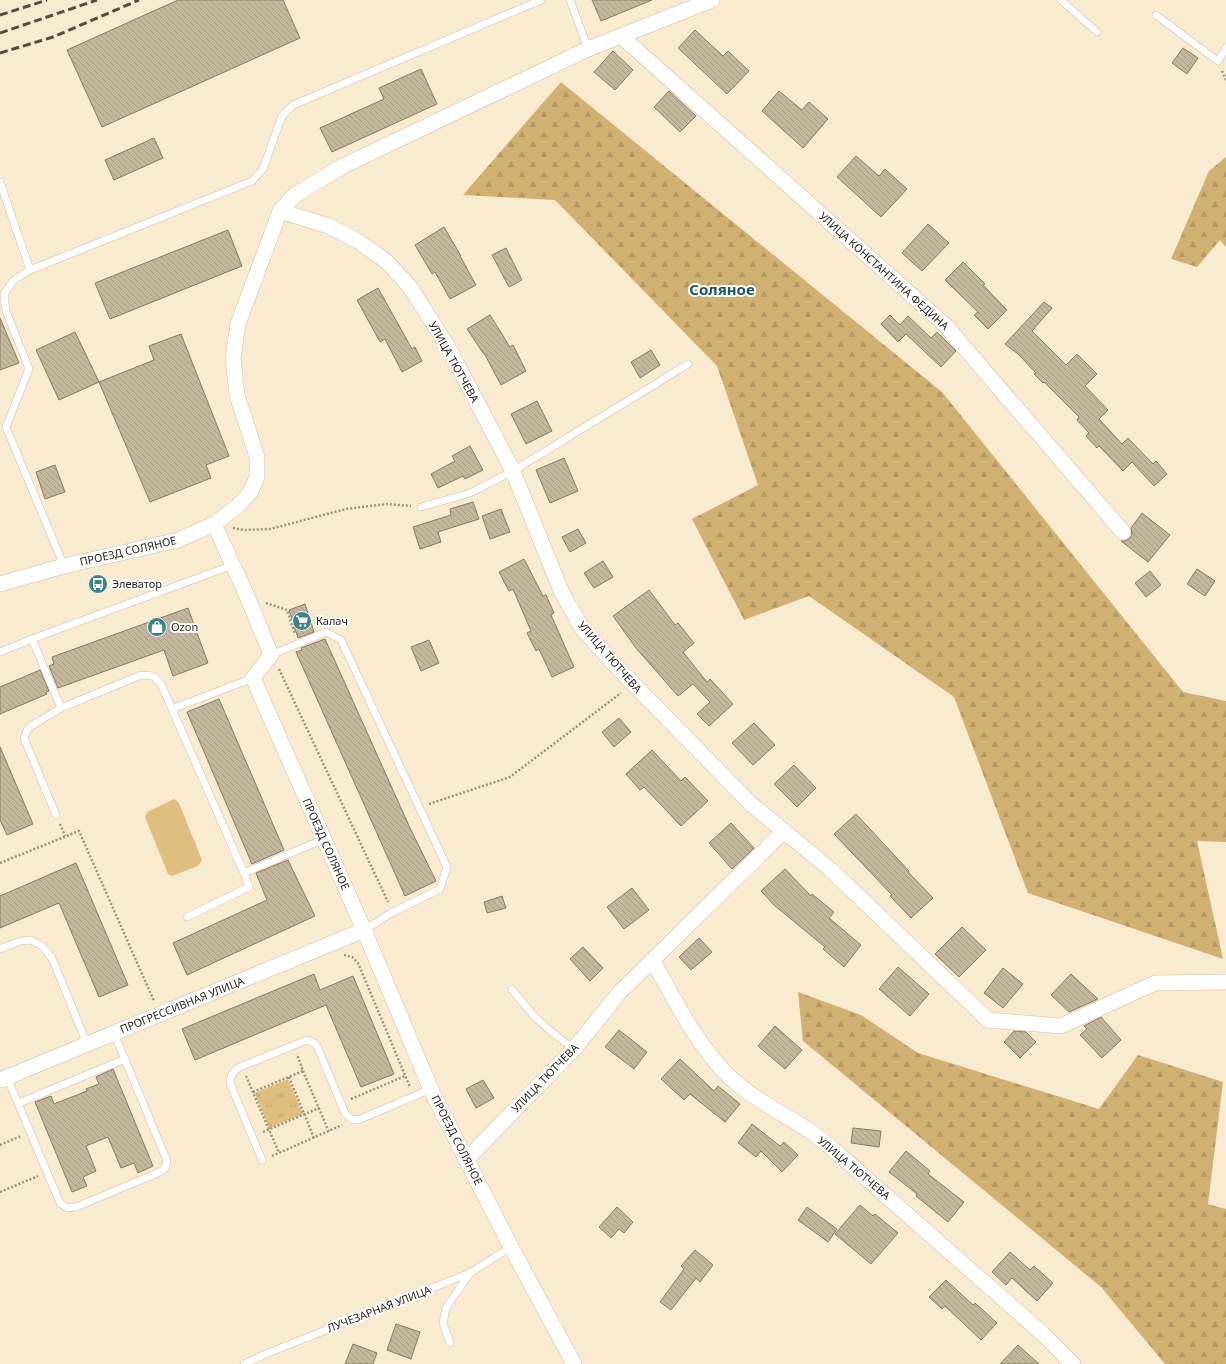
<svg xmlns="http://www.w3.org/2000/svg" width="1226" height="1364" font-family="'Noto Sans',sans-serif">
<defs>
<pattern id="forest-firs" width="22" height="20" patternUnits="userSpaceOnUse"><rect width="22" height="20" fill="#d1b172"/><path d="M5 1l3.5 6h-7zM16 11l3.5 6h-7z" fill="#b39862"/></pattern>
<pattern id="park-tufts" width="24" height="20" patternUnits="userSpaceOnUse"><rect width="24" height="20" fill="#debf80"/><path d="M3 7l-1-3M5 7V3M7 7l1-3M15 17l-1-3M17 17v-4M19 17l1-3" fill="none" stroke="#bea46e"/></pattern>
<pattern id="building-back-hatch" width="6" height="6" patternUnits="userSpaceOnUse"><rect width="6" height="6" fill="#c4b79e"/><path d="M-1 5l2 2M0 0l6 6M5-1l2 2" fill="none" stroke="#a89d87"/></pattern>
</defs>
<rect width="100%" height="100%" fill="#f8ebd0"/>
<g fill="url(#forest-firs)">
<polygon points="561,82 942,392 1183,692 1226,701 1226,842 1197,841 1223,959 1028,893 954,697 809,596 744,620 692,519 758,485 717,366 555,200 463,195"/>
<polygon points="1226,157 1226,247 1220,240 1197,267 1171,259 1209,171"/>
<polygon points="798,992 861,1015 918,1053 1099,1109 1138,1055 1223,1082 1208,1204 1226,1209 1226,1364 1165,1364 1101,1287 803,1041"/>
</g>
<polygon fill="url(#park-tufts)" points="288,1079 303,1114 269,1128 255,1093"/>
<polygon fill="#debf80" points="174,799 179,803 202,860 198,866 172,876 168,874 145,817 147,812"/>
<g fill="url(#building-back-hatch)" stroke="#877a63">
<polygon points="178,0 283,0 300,38 102,127 67,50"/>
<polygon points="592,0 652,0 601,21"/>
<polygon points="695,30 723,56 728,51 749,71 727,94 678,48"/>
<polygon points="1183,48 1198,58 1187,74 1172,63"/>
<polygon points="613,51 633,70 615,90 594,72"/>
<polygon points="421,69 437,104 332,152 320,128 384,99 379,88"/>
<polygon points="669,91 696,116 680,132 654,107"/>
<polygon points="779,91 802,110 809,102 828,119 803,148 762,111"/>
<polygon points="154,138 163,158 114,180 105,160"/>
<polygon points="856,156 879,176 885,169 907,189 881,217 837,177"/>
<polygon points="928,224 949,243 922,271 902,253"/>
<polygon points="444,227 461,256 460,256 476,285 450,299 435,272 432,274 415,245"/>
<polygon points="228,230 242,266 110,319 95,283"/>
<polygon points="506,248 522,280 509,287 492,255"/>
<polygon points="963,262 985,284 983,285 1007,310 988,329 974,315 978,312 945,280"/>
<polygon points="378,288 412,349 415,347 422,361 402,372 385,339 380,342 357,300"/>
<polygon points="1044,302 1052,308 1032,331 1066,365 1077,354 1097,374 1085,386 1108,410 1099,419 1122,444 1128,438 1153,464 1156,461 1167,474 1154,486 1132,462 1123,471 1099,446 1097,448 1086,436 1089,433 1077,420 1079,417 1044,382 1043,383 1034,374 1036,373 1018,354 1005,344"/>
<polygon points="490,315 510,347 513,345 526,371 501,385 484,353 483,353 467,329"/>
<polygon points="890,315 900,325 908,316 931,338 937,332 956,351 941,367 906,334 898,342 881,324"/>
<polygon points="0,318 19,363 0,370"/>
<polygon points="75,332 99,382 59,400 36,350"/>
<polygon points="181,334 229,456 206,465 211,478 150,502 99,382 154,360 149,346"/>
<polygon points="651,350 660,365 640,378 631,362"/>
<polygon points="537,401 552,431 526,444 511,414"/>
<polygon points="470,446 483,470 465,479 463,476 438,488 431,474 455,461 452,456"/>
<polygon points="564,458 578,491 550,503 536,470"/>
<polygon points="55,465 65,492 45,499 36,472"/>
<polygon points="473,502 479,519 438,532 441,542 420,549 413,527 451,515 450,509"/>
<polygon points="501,509 510,532 490,539 482,516"/>
<polygon points="1142,513 1170,535 1148,562 1121,541 1125,541 1129,539 1132,535 1131,528"/>
<polygon points="578,529 586,543 570,552 562,537"/>
<polygon points="524,559 543,596 546,595 554,613 551,615 574,667 552,677 539,649 536,651 527,633 531,631 513,589 509,591 499,572"/>
<polygon points="603,561 613,577 594,588 584,573"/>
<polygon points="1197,569 1215,581 1205,596 1187,584"/>
<polygon points="1150,571 1161,585 1146,597 1135,583"/>
<polygon points="649,590 675,625 678,623 694,643 683,652 707,682 710,679 733,704 709,726 697,714 710,702 693,684 678,696 636,648 613,616"/>
<polygon points="305,604 314,632 298,638 289,610"/>
<polygon points="188,608 208,663 173,676 164,650 58,688 49,666 54,664 52,657"/>
<polygon points="325,639 410,828 436,881 405,896 296,652 302,650 301,648"/>
<polygon points="429,640 439,663 421,671 411,647"/>
<polygon points="40,670 49,691 46,692 47,694 0,714 0,687"/>
<polygon points="219,699 284,850 252,864 187,712"/>
<polygon points="619,718 631,732 614,747 602,732"/>
<polygon points="754,723 775,745 753,765 732,743"/>
<polygon points="0,747 33,824 7,835 0,820"/>
<polygon points="652,750 681,781 685,777 708,801 681,826 644,787 640,790 626,774"/>
<polygon points="794,765 816,788 797,807 774,784"/>
<polygon points="856,814 909,871 908,872 933,898 911,918 890,896 892,895 834,834"/>
<polygon points="731,823 754,848 732,869 709,843"/>
<polygon points="288,860 315,916 187,975 173,943 267,900 256,873"/>
<polygon points="76,863 128,985 99,997 59,903 0,928 0,896"/>
<polygon points="785,869 811,896 812,894 834,912 829,918 861,945 844,967 823,949 825,947 774,905 761,891"/>
<polygon points="632,888 649,910 624,929 607,907"/>
<polygon points="502,896 506,908 487,913 484,902"/>
<polygon points="962,927 986,950 959,977 935,954"/>
<polygon points="699,938 712,952 691,970 679,957"/>
<polygon points="583,947 603,968 590,981 570,959"/>
<polygon points="898,967 929,994 910,1016 879,989"/>
<polygon points="1003,968 1023,984 1003,1008 984,993"/>
<polygon points="314,974 320,990 353,976 394,1074 361,1087 326,1005 195,1060 182,1029"/>
<polygon points="1071,974 1098,999 1069,1012 1051,995"/>
<polygon points="1101,1017 1121,1040 1102,1058 1080,1035 1087,1029 1084,1026"/>
<polygon points="775,1026 802,1050 785,1069 758,1046"/>
<polygon points="619,1030 647,1052 634,1069 605,1047"/>
<polygon points="1014,1031 1026,1032 1036,1042 1020,1058 1004,1042"/>
<polygon points="680,1059 714,1091 718,1086 740,1104 725,1122 690,1094 684,1100 661,1079"/>
<polygon points="113,1069 153,1166 138,1173 134,1163 121,1168 108,1137 86,1146 96,1171 83,1177 87,1186 72,1192 35,1102 51,1096 54,1104 87,1091 86,1089 99,1084 96,1077"/>
<polygon points="483,1080 494,1098 476,1108 466,1089"/>
<polygon points="752,1124 780,1146 784,1142 798,1155 782,1172 761,1151 756,1157 738,1143"/>
<polygon points="853,1128 881,1131 879,1147 851,1143"/>
<polygon points="906,1151 930,1171 928,1174 964,1202 948,1222 916,1196 917,1194 889,1172"/>
<polygon points="860,1205 873,1216 875,1214 898,1233 871,1264 835,1234"/>
<polygon points="617,1207 633,1222 624,1233 619,1229 611,1238 599,1227"/>
<polygon points="807,1207 837,1229 828,1242 798,1220"/>
<polygon points="695,1250 713,1265 700,1282 696,1278 671,1310 660,1302 684,1269 681,1266"/>
<polygon points="1010,1252 1030,1270 1034,1266 1053,1283 1037,1301 1012,1278 1006,1285 992,1272"/>
<polygon points="946,1280 973,1305 975,1303 997,1323 981,1340 945,1306 942,1309 929,1297"/>
<polygon points="396,1324 420,1332 411,1359 387,1350"/>
<polygon points="353,1344 377,1353 373,1364 345,1364"/>
<polygon points="1018,1345 1039,1364 1000,1364"/>
</g>
<g fill="none" stroke-linecap="round" stroke-linejoin="round">
<g stroke="#cdc0a7" stroke-width="8">
<g id="service">
<polyline points="570,0 588,49"/>
<polyline points="1061,0 1097,32"/>
<polyline points="1156,15 1218,61 1226,48"/>
<polyline points="0,182 30,270"/>
<polyline points="421,507 470,493 513,471 688,364"/>
<polyline points="64,566 6,427 29,369 6,311 4,294 14,280 30,270 252,181 263,169 282,116 293,105 541,0"/>
<polyline points="32,639 61,708"/>
<polyline points="0,652 32,639 233,565"/>
<polyline points="271,655 326,632 341,640 447,867 440,889 393,912 364,930"/>
<polyline points="56,815 24,738 28,728 61,708 141,675 153,676 161,684 172,709"/>
<polyline points="244,873 172,709 253,678"/>
<polyline points="187,917 249,887 244,873 324,839"/>
<polyline points="0,949 20,941 31,940 42,946 52,958 87,1044"/>
<polyline points="512,990 535,1017 554,1034 574,1049"/>
<polyline points="7,1077 60,1203 67,1208 76,1207 160,1172 165,1168 167,1161 114,1033"/>
<polyline points="19,1103 125,1059"/>
<path d="M262 1160 230 1083C231 1075 233 1071 240 1067L307 1040 314 1043 317 1046 345 1113 351 1119 358 1120 431 1089"/>
<polyline points="450,1343 443,1323 446,1308 470,1273"/>
<polyline points="244,1364 268,1353 470,1273 511,1247"/>
</g>
</g>
<g stroke="#cdc0a7" stroke-width="16">
<g id="minor">
<polyline points="621,36 945,325 1123,532"/>
<polyline points="280,211 329,226 358,241 386,261 410,287 447,345 512,469 562,593 582,628 612,662 751,804 830,869 988,1020 1061,1026 1155,983 1226,982"/>
<polyline points="214,524 247,596 271,655 253,678 364,930 432,1092 511,1247 574,1364"/>
<polyline points="0,584 64,566 178,540 214,524 239,505 251,491 257,477 257,457 237,395 233,358 238,324 280,211 295,195 341,167 588,49 712,0"/>
<path d="M653 961C673 997 692 1035 719 1066 745 1096 782 1112 814 1134 824 1141 833 1149 842 1157L1044 1335 1073 1364"/>
<polyline points="0,1080 364,930"/>
<polyline points="467,1159 574,1049 619,993 784,831"/>
</g>
</g>
<g stroke="#9b927f" stroke-width="2.5" stroke-dasharray="2 2" stroke-linecap="butt">
<polyline points="1222,71 1226,80"/>
<polyline points="233,528 244,530 270,529 346,509 387,504 411,506"/>
<polyline points="266,603 287,610 295,634"/>
<polyline points="279,669 388,902"/>
<polyline points="429,804 510,777 621,693"/>
<polyline points="60,824 65,836"/>
<polyline points="0,863 79,831 154,1001"/>
<polyline points="344,955 352,957 358,963 410,1087"/>
<polyline points="303,1071 329,1132"/>
<polyline points="246,1076 279,1153"/>
<polyline points="289,1077 314,1138"/>
<polyline points="253,1092 303,1071 297,1054"/>
<polyline points="351,1099 405,1076"/>
<polyline points="263,1132 319,1108"/>
<polyline points="0,1145 21,1136"/>
<polyline points="272,1156 342,1125"/>
<polyline points="0,1192 38,1176"/>
</g>
<use href="#service" stroke="#fff" stroke-width="7"/>
<use href="#minor" stroke="#fff" stroke-width="15"/>
<g stroke="#534c3f" stroke-width="3" stroke-dasharray="8 4" stroke-linecap="butt">
<polyline points="0,15 47,0"/>
<polyline points="0,33 97,0"/>
<polyline points="0,53 53,37 139,0"/>
</g>
</g>
<defs>
<g id="bus-disc" transform="scale(1)"><circle r="9.5" fill="#3b838b" stroke="#fff"/><path d="M-5-6H5V4H4V6H2V4H-2V6H-4V4H-5ZM-3.5-4V0h7V-4ZM-3.5 1.2v1.5H-2V1.2ZM2 1.2v1.5H3.5V1.2Z" fill="#fff"/></g>
<g id="supermarket-disc" transform="scale(1)"><circle r="9.5" fill="#3b838b" stroke="#fff"/><path d="M-6-5.5h2.5l.6 2H6L4.5 2H-2.5L-4.4-4H-6ZM-1.5 3.2a1.3 1.3 0 1 0 .1 0ZM3 3.2a1.3 1.3 0 1 0 .1 0Z" fill="#fff"/></g>
<g id="shop-disc" transform="scale(1)"><circle r="9.5" fill="#3b838b" stroke="#fff"/><path d="M-5-2.5h2.3a2.7 3.5 0 0 1 5.4 0H5L5.5 6h-11ZM-1.5-2.5h3a1.5 2.3 0 0 0-3 0Z" fill="#fff"/></g>
</defs>
<g fill-rule="evenodd">
<use href="#bus-disc" x="98" y="584"/>
<use href="#supermarket-disc" x="302" y="621"/>
<use href="#shop-disc" x="157" y="627"/>
</g>
<g text-anchor="middle" stroke-width="4" stroke-linejoin="round" paint-order="stroke">
<g font-size="11" fill="#241f16" stroke="#fff">
<text transform="translate(884 271) rotate(42)" y="4">УЛИЦА КОНСТАНТИНА ФЕДИНА</text>
<text transform="translate(454 362) rotate(61)" y="4">УЛИЦА ТЮТЧЕВА</text>
<text transform="translate(128 551) rotate(-13)" y="4">ПРОЕЗД СОЛЯНОЕ</text>
<text transform="translate(610 657) rotate(49)" y="4">УЛИЦА ТЮТЧЕВА</text>
<text transform="translate(326 844) rotate(66)" y="4">ПРОЕЗД СОЛЯНОЕ</text>
<text transform="translate(182 1005) rotate(-22)" y="4">ПРОГРЕССИВНАЯ УЛИЦА</text>
<text transform="translate(545 1078) rotate(-46)" y="4">УЛИЦА ТЮТЧЕВА</text>
<text transform="translate(457 1140) rotate(63)" y="4">ПРОЕЗД СОЛЯНОЕ</text>
<text transform="translate(854 1168) rotate(40)" y="4">УЛИЦА ТЮТЧЕВА</text>
<text transform="translate(379 1309) rotate(-21)" y="4">ЛУЧЕЗАРНАЯ УЛИЦА</text>
</g>
<g font-size="11" fill="#241f16" stroke="#fff" text-anchor="start">
<text x="112" y="588">Элеватор</text>
<text x="316" y="625">Калач</text>
<text x="171" y="631">Ozon</text>
</g>
<g font-size="15" font-weight="bold" fill="#1f5a60" stroke="#fff">
<text x="722" y="295">Соляное</text>
</g>
</g>
</svg>
